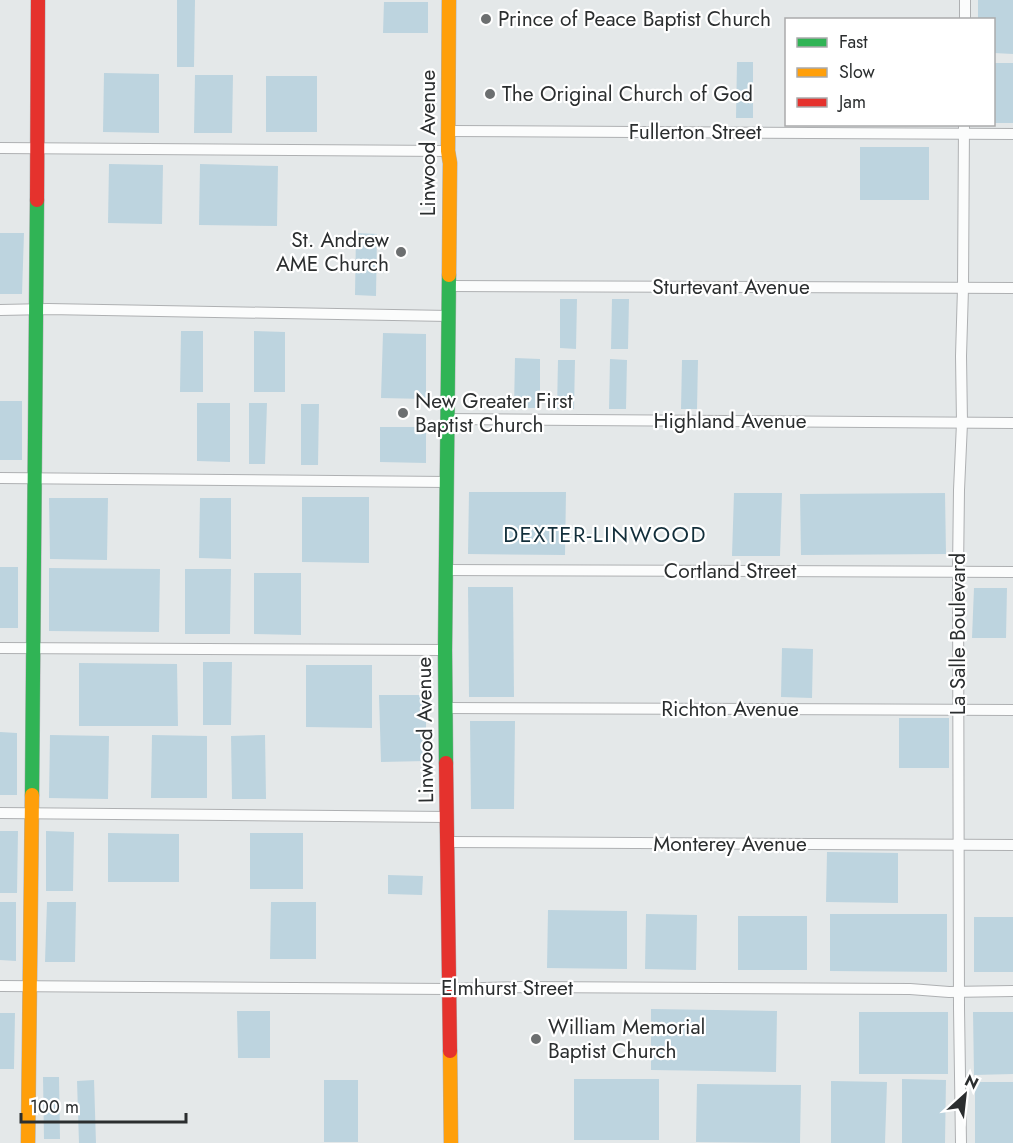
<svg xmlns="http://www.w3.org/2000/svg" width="1013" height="1143" font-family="Jost,sans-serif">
<rect width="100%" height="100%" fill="#e4e8e9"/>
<g fill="#bdd4df">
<polygon points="177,0 195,0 194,67 177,67"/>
<polygon points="978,0 1013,0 1013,54 994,53 994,20 978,19"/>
<polygon points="384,2 428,2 428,33 383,33"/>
<polygon points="737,62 753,62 753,118 736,118"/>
<rect x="994" y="63" width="19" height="60"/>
<polygon points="104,73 159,74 159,133 103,132"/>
<polygon points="195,75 233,75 232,133 194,133"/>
<rect x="266" y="76" width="51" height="56"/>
<rect x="860" y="147" width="69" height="53"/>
<polygon points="109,164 163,165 162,224 108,223"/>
<polygon points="200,164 278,166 277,226 199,225"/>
<polygon points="0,233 24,233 22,294 0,294"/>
<polygon points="356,233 377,234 376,296 355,295"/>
<polygon points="560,299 577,299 576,349 560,348"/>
<polygon points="612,299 629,299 628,349 611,349"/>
<polygon points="181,331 203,331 203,392 180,392"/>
<polygon points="254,331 285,332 285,392 254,392"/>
<polygon points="383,333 426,334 426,399 381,398"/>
<polygon points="515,358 540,359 540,408 514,408"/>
<polygon points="610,359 627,360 626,409 609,409"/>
<polygon points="558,360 575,360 574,409 557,409"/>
<polygon points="682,360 698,360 697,409 681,409"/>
<rect x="0" y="401" width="22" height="59"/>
<polygon points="197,403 230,403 230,462 197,461"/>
<polygon points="249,403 267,403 265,464 249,464"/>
<polygon points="301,404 319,404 318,465 301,465"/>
<polygon points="380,427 426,427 426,463 380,462"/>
<polygon points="469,492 566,492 565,555 468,554"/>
<polygon points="734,493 782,493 780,556 732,556"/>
<polygon points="945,493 946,554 801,555 800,494"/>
<polygon points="302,497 369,497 369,563 302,562"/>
<polygon points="49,498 108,498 107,560 50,559"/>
<polygon points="200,498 231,498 231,559 199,558"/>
<rect x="0" y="567" width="18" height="61"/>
<polygon points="49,568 160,569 159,632 49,631"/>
<polygon points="185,569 231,569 230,634 185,634"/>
<polygon points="254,573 301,573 301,635 254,634"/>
<polygon points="468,587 513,587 514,697 469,697"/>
<polygon points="974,588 1007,588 1006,638 972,638"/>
<polygon points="782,648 813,649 812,698 781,697"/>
<polygon points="203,662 232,662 231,725 203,725"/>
<polygon points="79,663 177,664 178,726 79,726"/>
<polygon points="306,665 372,665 372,728 306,727"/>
<polygon points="379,695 426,695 426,761 381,762"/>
<rect x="899" y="718" width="50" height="50"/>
<polygon points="470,721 515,721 514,809 471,809"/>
<polygon points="0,732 17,733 17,795 0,795"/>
<polygon points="50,735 109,736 108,799 49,798"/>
<polygon points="152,735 207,736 207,798 151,798"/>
<polygon points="265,735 266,799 232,799 231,736"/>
<polygon points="0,831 18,831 17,893 0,893"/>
<polygon points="46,831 74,832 73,891 46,891"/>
<polygon points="108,833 179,834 179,882 108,882"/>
<rect x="250" y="833" width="53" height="56"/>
<polygon points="827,852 898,853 898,903 826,902"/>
<polygon points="388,875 423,876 422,895 388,894"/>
<polygon points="0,902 16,902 16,961 0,960"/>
<polygon points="47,902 76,902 75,962 45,962"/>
<polygon points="271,902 316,902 316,959 270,959"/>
<polygon points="548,910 627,911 627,969 547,968"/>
<polygon points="646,914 697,915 696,970 645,969"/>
<polygon points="830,914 947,914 947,972 830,971"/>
<rect x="738" y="916" width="69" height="54"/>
<rect x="974" y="917" width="39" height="55"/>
<polygon points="651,1009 777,1011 776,1072 651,1070"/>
<polygon points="237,1011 270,1011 270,1058 238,1058"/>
<rect x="859" y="1012" width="89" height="62"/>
<polygon points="973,1012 1013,1012 1013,1074 974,1075"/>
<polygon points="0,1013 15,1013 14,1069 0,1069"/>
<polygon points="43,1077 59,1077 60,1139 44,1139"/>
<rect x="574" y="1079" width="85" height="61"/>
<polygon points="902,1079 946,1080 945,1143 902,1143"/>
<polygon points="94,1080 96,1143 79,1143 77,1081"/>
<rect x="324" y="1080" width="34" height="62"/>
<polygon points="831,1081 887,1082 885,1143 831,1143"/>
<rect x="975" y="1082" width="38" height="61"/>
<polygon points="697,1084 801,1085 800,1143 696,1142"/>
</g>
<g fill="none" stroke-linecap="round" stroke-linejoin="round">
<g stroke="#aeb0b2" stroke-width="12">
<g id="street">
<polyline points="965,20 965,0"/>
<polyline points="449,131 1013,134"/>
<polyline points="0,148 448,151"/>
<polyline points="449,286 1013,288"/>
<polyline points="0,310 48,309 449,316"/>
<polyline points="446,419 1013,423"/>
<polyline points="0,478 447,482"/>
<polyline points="446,570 1013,572"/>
<polyline points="0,648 445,650"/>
<polyline points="446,708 1013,710"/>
<polyline points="0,813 447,817"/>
<polyline points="448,842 1013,845"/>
<polyline points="0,986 449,989 522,987 910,989 949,992 1013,991"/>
<polyline points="961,1143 959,1008 958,571 959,490 962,423 961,356 963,288 964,124"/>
</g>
</g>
<g stroke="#aeb0b2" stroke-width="15">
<g id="fast">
<polyline points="446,763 445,650 449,275"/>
<polyline points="32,795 37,200"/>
</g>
</g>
<g stroke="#aeb0b2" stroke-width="15">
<g id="slow">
<polyline points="449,275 450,163 448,151 449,0"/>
<polyline points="450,1051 451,1143"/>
<polyline points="28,1143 32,795"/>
</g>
</g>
<g stroke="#aeb0b2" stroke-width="15">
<g id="jam">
<polyline points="37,200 38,0"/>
<polyline points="446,763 450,1051"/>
</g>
</g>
<use href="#street" stroke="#fbfcfc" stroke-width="10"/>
<use href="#fast" stroke="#30b455" stroke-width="14"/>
<use href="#slow" stroke="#ff9f0a" stroke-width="14"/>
<use href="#jam" stroke="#e5322d" stroke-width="14"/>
</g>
<g fill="#6c6f70" stroke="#fff" stroke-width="2">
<circle cx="486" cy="19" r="6"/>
<circle cx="490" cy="94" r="6"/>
<circle cx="401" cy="252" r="6"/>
<circle cx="403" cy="413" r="6"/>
<circle cx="536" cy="1039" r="6"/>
</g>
<g text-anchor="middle" stroke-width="4.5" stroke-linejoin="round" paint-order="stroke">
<g font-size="21" fill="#2b2e2f" stroke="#fff" text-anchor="start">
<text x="498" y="26">Prince of Peace Baptist Church</text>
<text x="502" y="101">The Original Church of God</text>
<text x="389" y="247" text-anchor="end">St. Andrew<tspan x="389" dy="24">AME Church</tspan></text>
<text x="415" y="408">New Greater First<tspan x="415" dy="24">Baptist Church</tspan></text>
<text x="548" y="1034">William Memorial<tspan x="548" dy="24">Baptist Church</tspan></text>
</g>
<g font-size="21" fill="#2b2e2f" stroke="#fff">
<text x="695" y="139">Fullerton Street</text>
<text transform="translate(428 143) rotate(-90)" y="7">Linwood Avenue</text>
<text x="731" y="294">Sturtevant Avenue</text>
<text x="730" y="428">Highland Avenue</text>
<text x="730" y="578">Cortland Street</text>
<text transform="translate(958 634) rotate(-90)" y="7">La Salle Boulevard</text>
<text x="730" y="716">Richton Avenue</text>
<text transform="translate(425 730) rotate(-91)" y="7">Linwood Avenue</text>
<text x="730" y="851">Monterey Avenue</text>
<text x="507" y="995">Elmhurst Street</text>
</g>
<g font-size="22" letter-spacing="1.5" fill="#132f3b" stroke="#fff">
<text x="605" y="542">DEXTER-LINWOOD</text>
</g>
</g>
<rect x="785" y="18" width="210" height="108" fill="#ffffff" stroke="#aaabac" stroke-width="1.5"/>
<rect x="797" y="38" width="30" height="9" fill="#30b455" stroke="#aaabac" stroke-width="1.5"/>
<text x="839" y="48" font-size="18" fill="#2b2e2f">Fast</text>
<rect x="797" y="68" width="30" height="9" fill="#ff9f0a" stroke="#aaabac" stroke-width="1.5"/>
<text x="839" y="78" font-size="18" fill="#2b2e2f">Slow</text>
<rect x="797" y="98" width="30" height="9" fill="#e5322d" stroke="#aaabac" stroke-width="1.5"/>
<text x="839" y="108" font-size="18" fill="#2b2e2f">Jam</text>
<g transform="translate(965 1095) rotate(27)" stroke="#ffffff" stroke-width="4.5" paint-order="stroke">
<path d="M0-4.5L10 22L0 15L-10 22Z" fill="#2b2e2f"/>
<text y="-9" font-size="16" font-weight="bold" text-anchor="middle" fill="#2b2e2f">N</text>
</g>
<path d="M21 1113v9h165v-9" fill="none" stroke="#2b2e2f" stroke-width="3"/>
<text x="30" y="1113" font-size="18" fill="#2b2e2f" stroke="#ffffff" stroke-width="4.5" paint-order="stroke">100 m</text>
</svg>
